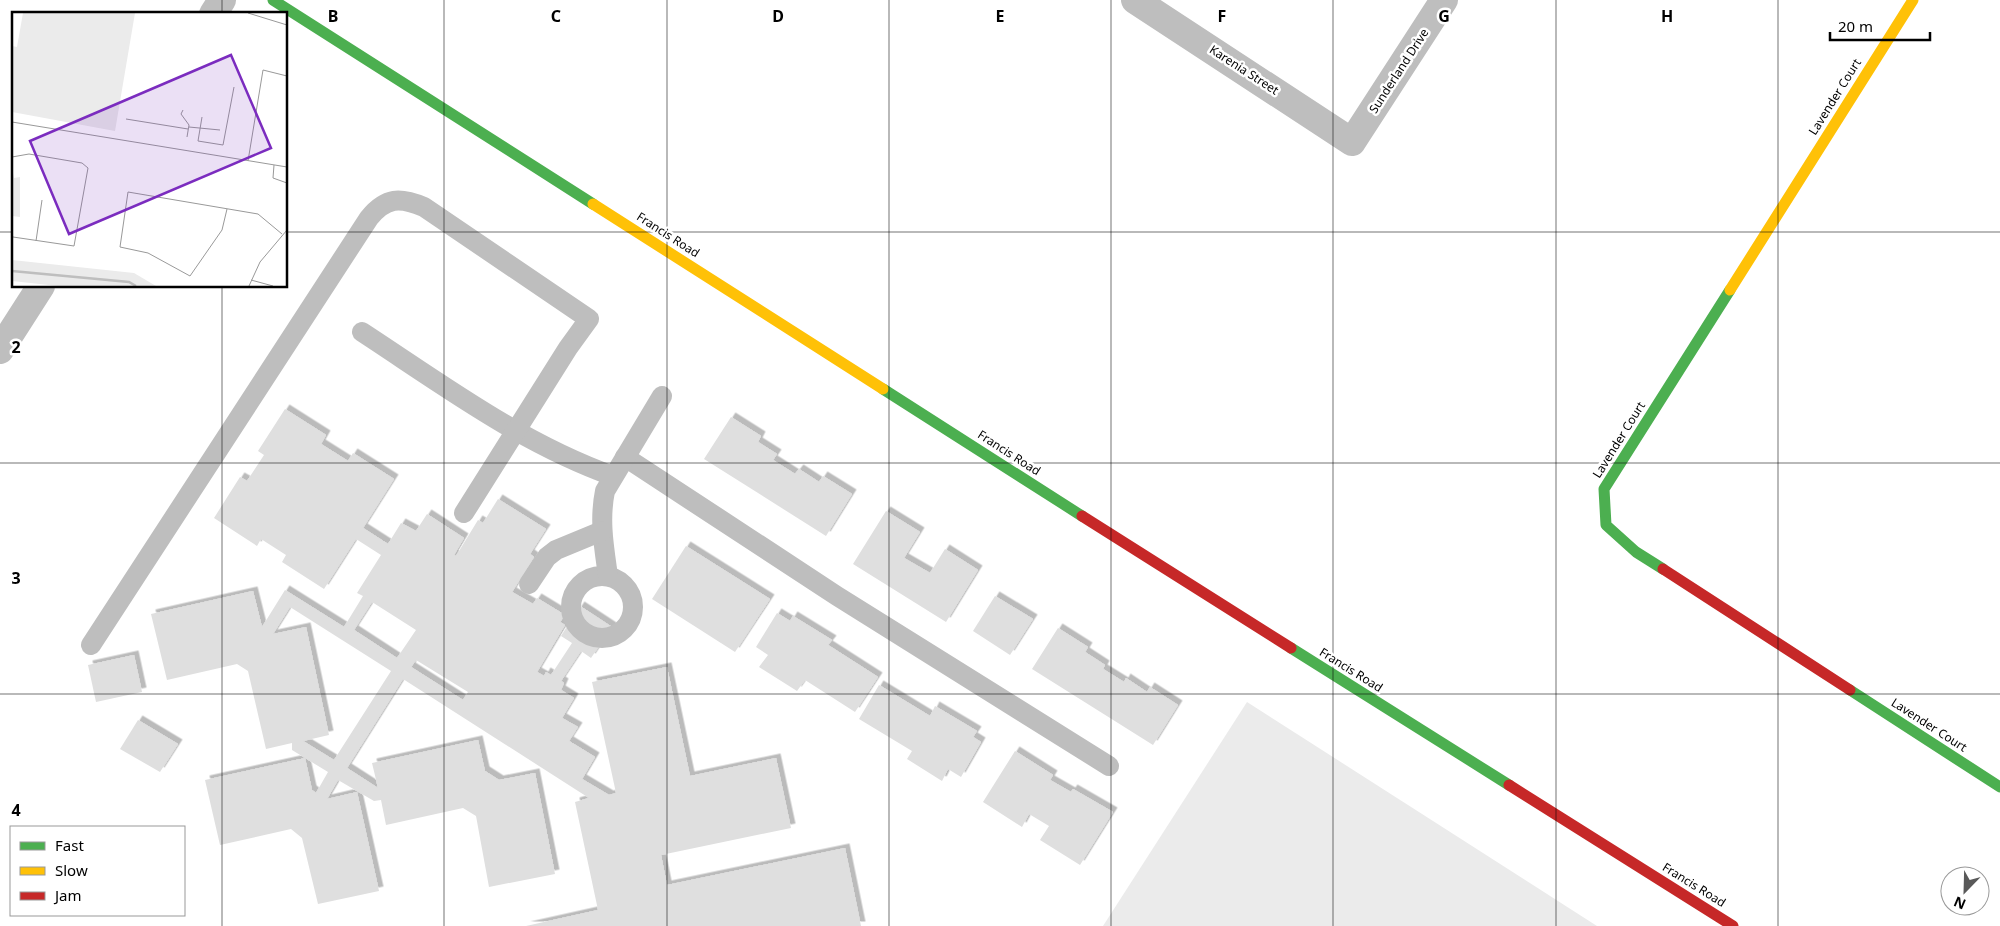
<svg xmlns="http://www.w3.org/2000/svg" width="2000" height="926" font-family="'Noto Sans',sans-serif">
<defs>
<filter id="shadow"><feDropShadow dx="4.5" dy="-4.5" stdDeviation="0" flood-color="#0004"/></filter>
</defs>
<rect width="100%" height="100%" fill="#fff"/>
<polygon fill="#ebebeb" points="1247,702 1597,926 1103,926"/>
<g fill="#dfdfdf" fill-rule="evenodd" filter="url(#shadow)">
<path d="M285 409 326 435 321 444 348 461 353 453 394 479 363 528 388 544 401 523 416 531 427 514 464 538 454 555 456 556 478 520 483 523 498 499 546 529 530 554 534 557 512 592 533 604 537 598 565 615 560 622 565 625 537 672 544 676 546 672 551 675 572 643 561 636 580 606 612 627 591 658 581 651 561 681 564 683 561 690 574 698 562 718 578 727 569 741 595 757 582 779 609 795 616 793 592 682 667 667 690 776 776 758 791 828 661 855 667 885 845 848 861 926H526L598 910 575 802 589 798 403 679 347 768 378 788 372 763 478 740 485 771 499 780 535 773 555 874 489 887 476 816 463 808 386 825 381 800 374 801 338 780 327 799 357 792 379 891 318 904 302 838 291 829 220 845 205 780 305 758 312 790 316 793 328 772 292 750V743L266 749 248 671 237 664 167 680 151 614 253 591 262 627 285 590 344 627 363 596 357 593 381 555 356 539 324 589 282 562 286 555 261 539 257 546 214 518 240 477 247 481 264 455 258 451ZM372 602 416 630 397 658 354 630ZM290 607 391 671 334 760 303 741 329 735 306 627 273 634ZM416 660 468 692 463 700 411 667Z"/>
<polygon points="731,417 761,436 758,442 777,454 773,460 795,474 799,469 819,482 823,476 852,494 826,536 704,459"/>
<polygon points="886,511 920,532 904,558 930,573 945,549 978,570 946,622 853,564"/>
<polygon points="686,546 770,599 735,652 652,599"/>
<polygon points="995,596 1033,619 1010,655 973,631"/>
<polygon points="777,613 790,621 793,616 832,640 828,645 878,677 855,712 805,680 797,691 759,667 768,655 756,647"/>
<polygon points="1058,628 1088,647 1085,652 1105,665 1103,669 1124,682 1126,678 1147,692 1150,687 1178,705 1153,745 1032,669"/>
<polygon points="134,655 142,692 96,702 88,665"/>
<polygon points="879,685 930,716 935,706 977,731 973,737 981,742 961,777 948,769 942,781 907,759 912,751 859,719"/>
<polygon points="138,720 178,744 160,772 120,749"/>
<polygon points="1015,751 1053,775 1050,780 1071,792 1073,789 1113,812 1080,865 1040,840 1049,826 1029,814 1022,827 983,802"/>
</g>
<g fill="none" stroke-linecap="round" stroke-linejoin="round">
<g stroke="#bebebe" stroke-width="20">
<path d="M362 332C443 385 521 443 613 476"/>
<polyline points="625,457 837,596 1109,766"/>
<circle cx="602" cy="607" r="31"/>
<path d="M608 576C604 547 599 520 605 491L662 396"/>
<polyline points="529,584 547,557 556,550 602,531"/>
<path d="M91 645 369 218C386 197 400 197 424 207L589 319 568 348 464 513"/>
</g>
<g stroke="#bebebe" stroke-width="28">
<polyline points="1135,0 1352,142 1444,0"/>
<polyline points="213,14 222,0"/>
<polyline points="0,350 41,286"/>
</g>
<g stroke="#4caf50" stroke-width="11">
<polyline points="273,0 593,204"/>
<polyline points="883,389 1082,516"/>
<polyline points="1663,569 1636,552 1606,525 1604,489 1730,290"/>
<polyline points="1291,648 1509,785"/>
<polyline points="1850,690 2000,787"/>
</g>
<g stroke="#ffc107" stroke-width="11">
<polyline points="593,204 883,389"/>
<polyline points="1730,290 1913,0"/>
</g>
<g stroke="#c62828" stroke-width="11">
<polyline points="1082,516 1291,648"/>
<polyline points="1663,569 1850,690"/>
<polyline points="1509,785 1733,926"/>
</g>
</g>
<path fill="none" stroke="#000" stroke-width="1" stroke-opacity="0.55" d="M222 0V14M444 0V926M667 0V926M889 0V926M1111 0V926M1333 0V926M1556 0V926M1778 0V926M0 232H14M286 232H2000M222 286V926M0 463H2000M0 694H2000"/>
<g text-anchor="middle" stroke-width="5" stroke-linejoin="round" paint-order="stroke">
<g font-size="12" fill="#000" stroke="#fff">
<text transform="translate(1244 70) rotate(33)" y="4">Karenia Street</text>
<text transform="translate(1399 71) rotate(-57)" y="4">Sunderland Drive</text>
<text transform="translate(1835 97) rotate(-58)" y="4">Lavender Court</text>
<text transform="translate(668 235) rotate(33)" y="4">Francis Road</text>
<text transform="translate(1619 440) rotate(-58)" y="4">Lavender Court</text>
<text transform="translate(1009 453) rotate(33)" y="4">Francis Road</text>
<text transform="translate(1351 670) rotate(32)" y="4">Francis Road</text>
<text transform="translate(1929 725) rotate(33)" y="4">Lavender Court</text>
<text transform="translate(1694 885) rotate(32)" y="4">Francis Road</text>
</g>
</g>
<g transform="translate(12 12)">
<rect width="275" height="275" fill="#fff"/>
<path d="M11 1H123L103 119 0 100V34L5 35ZM0 155 2 166 8 165V205L0 204ZM0 248 122 261 144 274H46L0 269Z" fill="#ebebeb"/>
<path fill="none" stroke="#bebebe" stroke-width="2.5" d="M0 259 117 270 124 274"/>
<path fill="none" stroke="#999" stroke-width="1" d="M236 1 275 13M171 98 169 102 177 113 175 125M190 105 186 129 211 133 222 75M114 107 176 117M0 110 275 155M177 115 208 118M0 145 17 142 70 151 76 156 62 234 1 225M236 149 251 58 275 64M262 153 261 166 275 171M215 197 210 218 178 264 136 241 108 235 116 180 246 202 270 222M24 229 30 188M239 268 261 274M237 274 248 250 275 218"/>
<path fill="#7b2cbf" fill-opacity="0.15" stroke="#7b2cbf" stroke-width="2.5" d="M219 43 259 136 57 222 18 129Z"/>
<rect width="275" height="275" fill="none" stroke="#000" stroke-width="2.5"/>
</g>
<g font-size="16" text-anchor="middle" font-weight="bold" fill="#000" stroke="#fff" stroke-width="5" stroke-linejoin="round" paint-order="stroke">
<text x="333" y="22">B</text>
<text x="556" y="22">C</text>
<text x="778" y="22">D</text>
<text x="1000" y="22">E</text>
<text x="1222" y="22">F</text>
<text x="1444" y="22">G</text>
<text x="1667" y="22">H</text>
<text x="16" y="353">2</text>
<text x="16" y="584">3</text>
<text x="16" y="816">4</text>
</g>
<rect x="10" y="826" width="175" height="90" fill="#ffffff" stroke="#999999"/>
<rect x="20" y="842" width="25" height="8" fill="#4caf50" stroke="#999999"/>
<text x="55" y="851" font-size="15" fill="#000000">Fast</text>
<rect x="20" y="867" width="25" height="8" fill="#ffc107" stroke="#999999"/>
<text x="55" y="876" font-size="15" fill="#000000">Slow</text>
<rect x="20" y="892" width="25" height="8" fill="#c62828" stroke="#999999"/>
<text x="55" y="901" font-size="15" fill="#000000">Jam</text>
<g transform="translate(1965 891) rotate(203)"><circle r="24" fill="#ffffff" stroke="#999999"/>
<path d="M0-4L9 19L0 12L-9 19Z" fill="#595959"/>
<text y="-8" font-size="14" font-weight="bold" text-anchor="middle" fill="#000000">N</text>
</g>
<path d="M1830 32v8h100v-8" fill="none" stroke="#000000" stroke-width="2.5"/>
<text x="1838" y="32" font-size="15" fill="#000000" stroke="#ffffff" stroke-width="4" paint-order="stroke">20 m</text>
</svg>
